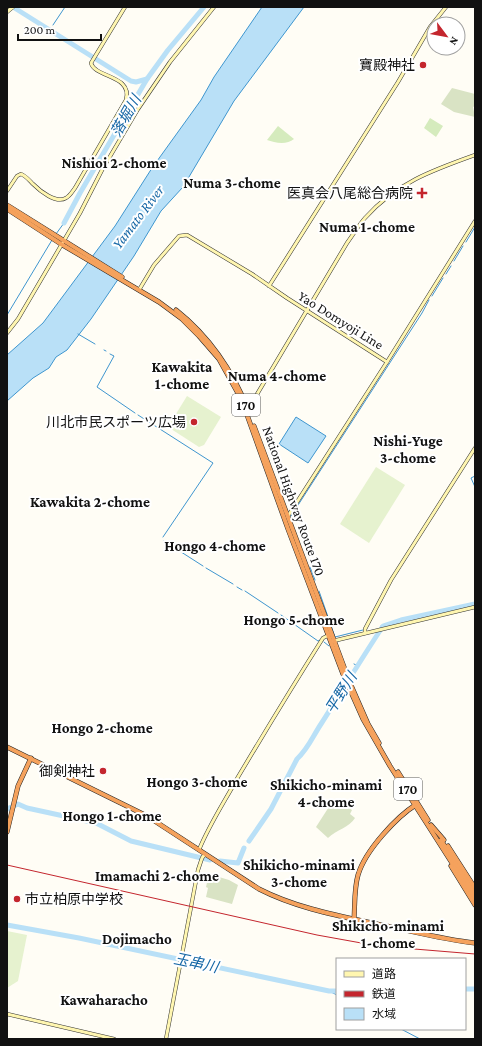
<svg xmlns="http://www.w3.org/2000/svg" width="482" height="1046" font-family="'Crimson Pro','Noto Sans JP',serif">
<rect width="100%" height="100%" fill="#fffdf5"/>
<g fill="#d5ebbd">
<polygon points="430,118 443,126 436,137 424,128"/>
<path d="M278 126 294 139C287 145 275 143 267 140Z"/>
</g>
<g fill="#d9e3c4">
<polygon points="452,88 475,94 475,106 473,107 475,117 454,112 441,104"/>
<path d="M334 799 352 810 350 814 355 818C350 827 336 830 328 838L316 827Z"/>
<polygon points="209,874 229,880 238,885 232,904 206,897 208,888 206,887"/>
</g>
<g fill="#e6f2cf">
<polygon points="187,396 221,417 204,445 199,447 168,427"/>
<polygon points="376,467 405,485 369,543 340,524"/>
<polygon points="7,931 27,935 18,981 7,988"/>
</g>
<g fill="#b9e0f7" stroke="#3f96cf">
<polygon points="262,7 304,7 234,101 183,187 161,211 134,256 91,319 67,350 56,357 49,368 33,378 7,401 7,355 43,323 115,226 152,168 201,100 214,77"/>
<polygon points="296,417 326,436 308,463 279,444"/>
</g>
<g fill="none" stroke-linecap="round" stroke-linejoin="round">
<g stroke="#3f96cf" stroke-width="1">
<polyline points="53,25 65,7"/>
<polyline points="56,234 64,223"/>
<polyline points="466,242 475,227"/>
<polyline points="454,261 463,246"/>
<polyline points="446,274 451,266"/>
<polyline points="432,296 443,278"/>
<polyline points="7,315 52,240"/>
<polyline points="78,334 95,344"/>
<polyline points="104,350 106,351"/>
<polyline points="110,354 114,356 97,387 135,413"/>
<polyline points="138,415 213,463 163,537"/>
<polyline points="475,476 471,478 475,487"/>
<polyline points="291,516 422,313 429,300"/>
<polyline points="164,541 203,566"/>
<polyline points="310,567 315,580"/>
<polyline points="206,568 233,584"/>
<polyline points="237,587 242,590"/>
<polyline points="245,591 278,613"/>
<polyline points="319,591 335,637 363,630"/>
<polyline points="281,615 318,641 320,640"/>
<polyline points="381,626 383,626"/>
<polyline points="324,642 329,646"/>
<polyline points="354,664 358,666"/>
<polyline points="329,991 337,995"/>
<polyline points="401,1029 420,1039"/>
</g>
<g stroke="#b9e0f7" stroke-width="5">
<polyline points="13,7 131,81 136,82 147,79"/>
<polyline points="64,223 80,193 147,79 168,50 204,7"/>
<polyline points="7,809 18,804 27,808 96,823 131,841 210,860"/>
<path d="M249 841 271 809 297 759C308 749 313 736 321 724 342 691 362 658 383 626L401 620 475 604"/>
<polyline points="220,861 238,863 244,848"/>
<polyline points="7,925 79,938 329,991 337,991"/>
<polyline points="465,989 475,989"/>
</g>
<g stroke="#333" stroke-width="4">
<g id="secondary">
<polyline points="7,12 13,7"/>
<path d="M7 191 17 176 21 174C26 176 29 180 33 184 40 191 56 204 66 198 70 196 72 192 75 188L126 100C133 75 95 78 91 63L125 7"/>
<polyline points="269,286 398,82 430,27 446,7"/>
<polyline points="139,290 154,265 179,236 187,235 252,274 287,298 387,362"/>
<polyline points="7,333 18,319 45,273 80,213 102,170 138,109 170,62 214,7"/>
<path d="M247 411 347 243C353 235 358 226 365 218 396 183 433 170 475 155"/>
<polyline points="288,516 387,362 475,221"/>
<polyline points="365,633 365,629 391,580 475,448"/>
<polyline points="333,641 475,607"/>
<path d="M199 850C209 825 225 801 238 777 266 730 294 684 323 638L329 635"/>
<polyline points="7,1014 114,1039"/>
<polyline points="166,1039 198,870 202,858 205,854"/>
</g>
</g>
<g stroke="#222" stroke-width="5">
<g id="highway">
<polyline points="7,205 122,277"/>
<polyline points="7,209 61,244 159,302 182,319 199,336 219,359 239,395 246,412 288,529 343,674 363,719 390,766 475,899"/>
<path d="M176 310C210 337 233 371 249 412"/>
<polyline points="254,426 350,683 368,724 379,743"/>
<path d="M7 747 147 816 259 889C300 910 346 917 391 927 419 933 447 940 475 943"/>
<polyline points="398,772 428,820"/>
<polyline points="431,825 444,840"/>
<polyline points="7,832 18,786 31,758"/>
<polyline points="441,840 475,894"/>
<polyline points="448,846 475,888"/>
<polyline points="451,866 475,905"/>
<path d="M354 919C355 905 354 889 358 875 365 851 396 817 417 804"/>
</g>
</g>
<use href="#secondary" stroke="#fff6b0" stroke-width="3"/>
<use href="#highway" stroke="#f5a25d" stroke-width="4"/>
<polyline stroke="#c4262e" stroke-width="1" points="7,865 317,935 378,946 475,954"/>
</g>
<g fill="#c4262e" stroke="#fff" stroke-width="1.5">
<circle cx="423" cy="65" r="4"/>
<path d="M420 187h4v4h4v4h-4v4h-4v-4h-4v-4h4z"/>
<circle cx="194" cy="422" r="4"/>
<circle cx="103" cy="771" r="4"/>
<circle cx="17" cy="899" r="4"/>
</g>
<g text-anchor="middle" stroke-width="4" stroke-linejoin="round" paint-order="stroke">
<g fill="#fff" stroke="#585858" stroke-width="1">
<rect x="232" y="394" width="28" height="22" rx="3"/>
<rect x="394" y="778" width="28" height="22" rx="3"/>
</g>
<g font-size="13" font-weight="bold" fill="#111">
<text x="246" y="410">170</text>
<text x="408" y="794">170</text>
</g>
<g font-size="14" fill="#111" stroke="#fff" text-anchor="end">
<text x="415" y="70">寶殿神社</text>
<text x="413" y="198">医真会八尾総合病院</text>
<text x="186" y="427">川北市民スポーツ広場</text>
<text x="95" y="776">御剣神社</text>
<text x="25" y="904" text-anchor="start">市立柏原中学校</text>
</g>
<g font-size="14" fill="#111" stroke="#fff">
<text transform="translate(341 320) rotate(32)" y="5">Yao Domyoji Line</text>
<text transform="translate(294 501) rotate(70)" y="5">National Highway Route 170</text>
</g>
<g font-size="15" font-style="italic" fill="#1768a6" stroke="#fff">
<text transform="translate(126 116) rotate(-60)" y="5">落堀川</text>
<text transform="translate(138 217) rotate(-53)" y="5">Yamato River</text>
<text transform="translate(341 693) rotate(-58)" y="5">平野川</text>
<text transform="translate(196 963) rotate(12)" y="5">玉串川</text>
</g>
<g font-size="15" font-weight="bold" fill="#111" stroke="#fff">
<text x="114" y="168">Nishioi 2-chome</text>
<text x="232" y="188">Numa 3-chome</text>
<text x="367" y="232">Numa 1-chome</text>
<text x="182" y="372">Kawakita<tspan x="182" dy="17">1-chome</tspan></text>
<text x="277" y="381">Numa 4-chome</text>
<text x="408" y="446">Nishi-Yuge<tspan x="408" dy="17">3-chome</tspan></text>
<text x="90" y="507">Kawakita 2-chome</text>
<text x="215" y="551">Hongo 4-chome</text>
<text x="294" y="625">Hongo 5-chome</text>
<text x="102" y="733">Hongo 2-chome</text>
<text x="197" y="787">Hongo 3-chome</text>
<text x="326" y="790">Shikicho-minami<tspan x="326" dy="17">4-chome</tspan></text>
<text x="112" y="821">Hongo 1-chome</text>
<text x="299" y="870">Shikicho-minami<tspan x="299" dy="17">3-chome</tspan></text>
<text x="157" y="881">Imamachi 2-chome</text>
<text x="388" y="931">Shikicho-minami<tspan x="388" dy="17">1-chome</tspan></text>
<text x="137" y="944">Dojimacho</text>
<text x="104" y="1005">Kawaharacho</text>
</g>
</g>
<rect width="482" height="1046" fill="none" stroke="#111111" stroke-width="16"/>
<rect x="336" y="958" width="130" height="72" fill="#ffffff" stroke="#a0a0a0"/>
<rect x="344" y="971" width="20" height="6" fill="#fff6b0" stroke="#a0a0a0"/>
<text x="372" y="978" font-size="12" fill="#111111">道路</text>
<rect x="344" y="991" width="20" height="6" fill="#c4262e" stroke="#a0a0a0"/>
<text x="372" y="998" font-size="12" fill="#111111">鉄道</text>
<rect x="344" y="1008" width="20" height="12" fill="#b9e0f7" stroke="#a0a0a0"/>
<text x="372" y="1018" font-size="12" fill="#111111">水域</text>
<g transform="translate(446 36) rotate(122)"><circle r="19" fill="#ffffff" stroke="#a0a0a0"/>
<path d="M0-3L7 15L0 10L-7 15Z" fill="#c4262e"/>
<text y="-6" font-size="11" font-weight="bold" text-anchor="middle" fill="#111111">N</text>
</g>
<path d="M18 34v6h83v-6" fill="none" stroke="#111111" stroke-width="2"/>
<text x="24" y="34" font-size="12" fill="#111111" stroke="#ffffff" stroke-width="3" paint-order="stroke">200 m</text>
</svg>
